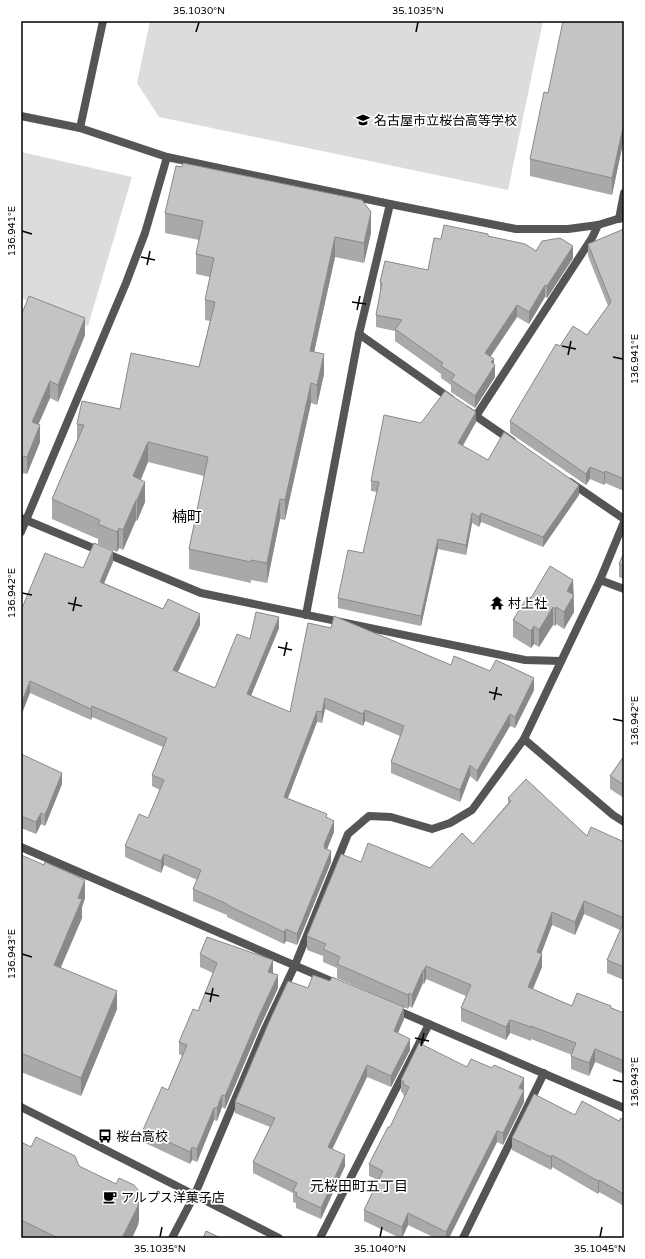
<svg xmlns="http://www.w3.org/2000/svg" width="645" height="1259" font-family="'Varela Round','Noto Sans JP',sans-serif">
<rect width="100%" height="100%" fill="#fff"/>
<g fill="#dcdcdc">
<polygon points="150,21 543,21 508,190 159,117 137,83"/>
<polygon points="21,152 132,177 88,326 21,298"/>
</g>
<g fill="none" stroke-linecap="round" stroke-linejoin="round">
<g stroke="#555" stroke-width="8">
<polyline points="476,416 592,238 598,225"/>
<polyline points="320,1238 429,1024"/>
<polyline points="463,1238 544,1073"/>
</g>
<g stroke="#555" stroke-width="8">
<polyline points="80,128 103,21"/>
<polyline points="619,219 624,193"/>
<polyline points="359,334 451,399"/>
<polyline points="467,410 512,441"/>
<polyline points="570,482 624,519"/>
<polyline points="21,518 201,593 525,660 561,661"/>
<polyline points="21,532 126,283 145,233 167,157"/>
<polyline points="600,580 624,589"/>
<polyline points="306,615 359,334 390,204"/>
<polyline points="524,739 613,815 624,822"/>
<polyline points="21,847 340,985"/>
<polyline points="394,1009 624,1108"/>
<polyline points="172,1238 195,1194 264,1031 295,965 348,834 369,816 391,817 432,829 450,823 472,810 524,739 600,580 624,522"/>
</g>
<g stroke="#555" stroke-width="8">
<polyline points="21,116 80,128 167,157 390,204 516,229 568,229 598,225 624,217"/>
<polyline points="21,1107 279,1238"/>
</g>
</g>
<g fill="#a9a9a9">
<polygon points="624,21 624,143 623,143 612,195 530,176 530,159 548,93"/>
<polygon points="165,213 371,233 364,263 335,257 314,352 324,374 317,405 311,403 285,520 280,519 267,583 251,580 251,583 189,569 189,549 204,476 148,462 141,480 145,502 137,521 136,520 123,550 119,548 117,552 98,544 98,539 52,519 52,499 77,440 77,424 120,409 199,367 210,321 205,320 205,300 210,277 196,274 196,254 199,240 165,233"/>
<polygon points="624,229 624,491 605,483 604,485 590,479 586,485 510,433 510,421 560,346 587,335 608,306 588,256 588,244"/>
<polygon points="488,236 536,251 573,258 547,298 545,297 529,324 517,317 490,356 494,364 495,377 475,408 451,392 451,385 441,378 441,374 395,341 395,331 376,327 376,315 380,294 380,282 428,270 441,239"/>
<polygon points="21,316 85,335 58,402 50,398 38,425 40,442 27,474 23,473 21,479"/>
<polygon points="476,422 463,446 488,460 579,495 543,547 481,522 479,527 472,523 466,555 438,549 421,626 338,608 338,598 363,553 377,492 371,491 371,481 421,423"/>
<polygon points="624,552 624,579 619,577 619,564"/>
<polygon points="113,562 104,583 200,625 178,672 215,688 250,639 279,628 251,696 290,712 308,623 534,690 515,728 510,726 477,782 470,776 460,802 391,773 391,762 400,736 365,721 363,726 325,709 322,723 317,722 288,798 327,818 334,832 327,849 331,862 297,945 286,941 284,944 227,917 227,915 193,901 193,889 197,880 164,865 161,873 125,857 125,846 148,818 160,790 152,786 152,775 163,747 92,717 91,720 30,693 22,608 83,568"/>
<polygon points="573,580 574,612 564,629 556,624 555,626 553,625 539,647 534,644 531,648 513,637 513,620 531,598"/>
<polygon points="624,745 624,798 610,789 610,776 623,757 623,747"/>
<polygon points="21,754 62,784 45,826 41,824 36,834 21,828"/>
<polygon points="508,798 587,836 624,842 624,980 607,973 607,960 620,930 584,914 575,935 552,925 541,954 542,967 533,989 572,1006 611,1008 624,1013 624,1074 595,1062 589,1076 571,1069 571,1056 572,1055 531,1039 531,1041 510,1033 506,1040 461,1021 461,1008 466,996 426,979 424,984 423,983 412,1008 409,1006 408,1009 337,978 337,968 323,962 323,956 307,950 307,936 361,862 430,868 473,844 508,803"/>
<polygon points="21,855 85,898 82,907 82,918 61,967 117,1009 81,1096 21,1072"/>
<polygon points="200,954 273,973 278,988 259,1029 225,1109 222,1107 217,1121 214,1120 197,1162 192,1160 190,1164 143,1142 143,1130 168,1090 182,1056 179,1054 179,1042 198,1011 213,973 200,967"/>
<polygon points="308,988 404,1019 398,1033 410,1050 391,1087 367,1077 332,1149 345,1166 321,1219 296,1208 296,1203 293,1202 293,1193 253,1173 253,1162 270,1127 235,1113 235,1102"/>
<polygon points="467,1067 523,1090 524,1102 503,1145 497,1142 449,1238 435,1238 408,1225 402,1238 400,1238 364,1221 364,1210 378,1180 369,1176 369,1164 390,1127 405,1096 403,1095 403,1093 401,1092 401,1080"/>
<polygon points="575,1115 619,1121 624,1120 624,1206 599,1192 598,1194 552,1167 551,1170 512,1150 512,1138"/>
<polygon points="21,1142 31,1147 79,1166 139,1219 138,1225 132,1238 21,1238"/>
</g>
<g fill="#898989">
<polygon points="623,127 623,143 612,195 612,178"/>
<polygon points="371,212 371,233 364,263 364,243"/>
<polygon points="335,237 335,257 310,371 310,351"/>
<polygon points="573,246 573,258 547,298 547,286"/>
<polygon points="545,285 545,297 529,324 529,312"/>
<polygon points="517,305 517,317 485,365 485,353"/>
<polygon points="85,318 85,335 58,402 58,385"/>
<polygon points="324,354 324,374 317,405 317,385"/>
<polygon points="494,359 494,367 495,365 495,377 475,408 475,396 491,362"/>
<polygon points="50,381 50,398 32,439 32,422"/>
<polygon points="311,383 311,403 285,520 285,500"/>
<polygon points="476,412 476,422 458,453 458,443"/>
<polygon points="40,425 40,442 27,474 27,457"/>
<polygon points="148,442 148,462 133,497 133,476"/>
<polygon points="23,456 23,473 21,479 21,462"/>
<polygon points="590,467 590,479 586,485 586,474"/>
<polygon points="605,471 605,483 604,485 604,473"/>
<polygon points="145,482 145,502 137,521 137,500"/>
<polygon points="579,485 579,495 543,547 543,537"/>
<polygon points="280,499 280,519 267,583 267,563"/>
<polygon points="136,500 136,520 123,550 123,530"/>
<polygon points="472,513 472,523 466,555 466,545"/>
<polygon points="481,513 481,522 479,527 479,517"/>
<polygon points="119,528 119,548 117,552 117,532"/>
<polygon points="438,539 438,549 421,626 421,616"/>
<polygon points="113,551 113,562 100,593 100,582"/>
<polygon points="573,580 574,612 564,629 564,612 567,591"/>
<polygon points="553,607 553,625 539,647 539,630"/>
<polygon points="556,607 556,624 555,626 555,609"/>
<polygon points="200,614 200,625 173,682 173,670"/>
<polygon points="279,617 279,628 247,705 247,694"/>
<polygon points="534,626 534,644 531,648 531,631"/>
<polygon points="534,678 534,690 515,728 515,717"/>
<polygon points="30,681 30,693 21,716 21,704"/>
<polygon points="325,698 325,709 322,723 322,712"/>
<polygon points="92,706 92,717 91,720 91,709"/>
<polygon points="365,710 365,721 363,726 363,714"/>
<polygon points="317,711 317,722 284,808 284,797"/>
<polygon points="510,714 510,726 477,782 477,771"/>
<polygon points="470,765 470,776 460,802 460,790"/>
<polygon points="62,773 62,784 45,826 45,815"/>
<polygon points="41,813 41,824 36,834 36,822"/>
<polygon points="334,821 334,832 325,854 324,845"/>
<polygon points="331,851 331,862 297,945 297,934"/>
<polygon points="164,854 164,865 161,873 161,861"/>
<polygon points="85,880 85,898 82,907 82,918 54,983 54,965 78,898"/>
<polygon points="584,901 584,914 575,935 575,922"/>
<polygon points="552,912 552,925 537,965 537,952"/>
<polygon points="286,929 286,941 284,944 284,932"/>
<polygon points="542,954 542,967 528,1000 528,987"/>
<polygon points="273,960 273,973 268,984 268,972"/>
<polygon points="426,966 426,979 424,984 424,970"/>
<polygon points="423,970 423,983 412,1008 412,995"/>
<polygon points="278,975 278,988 259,1029 225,1109 225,1096 259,1016"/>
<polygon points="117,991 117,1009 81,1096 81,1078"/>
<polygon points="409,993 409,1006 408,1009 408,995"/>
<polygon points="404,1007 404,1019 394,1042 394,1031"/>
<polygon points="510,1020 510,1033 506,1040 506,1027"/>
<polygon points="410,1039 410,1050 391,1087 391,1076"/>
<polygon points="595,1049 595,1062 589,1076 589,1063"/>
<polygon points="367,1065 367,1077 328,1158 328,1147"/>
<polygon points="524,1078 524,1090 519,1099 519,1088"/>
<polygon points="524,1090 524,1102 503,1145 503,1133"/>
<polygon points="222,1095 222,1107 217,1121 217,1108"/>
<polygon points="214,1108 214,1120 197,1162 197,1149"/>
<polygon points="497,1131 497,1142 449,1238 446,1238 446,1232"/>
<polygon points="192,1147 192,1160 190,1164 190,1152"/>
<polygon points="345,1155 345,1166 321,1219 321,1208"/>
<polygon points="552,1155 552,1167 551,1170 551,1157"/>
<polygon points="599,1180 599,1192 598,1194 598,1181"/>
<polygon points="139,1200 139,1219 138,1225 132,1238 122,1238"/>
<polygon points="408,1213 408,1225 402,1238 402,1227"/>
</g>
<g fill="#c4c4c4" stroke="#898989">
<polygon points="563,21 624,21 624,127 623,127 612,178 530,159 544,92 548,93"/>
<polygon points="183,163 362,200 371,212 364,243 335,237 310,351 324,354 317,385 311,383 285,500 280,499 267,563 251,560 251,562 189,549 208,457 148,442 133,476 145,482 137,500 136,500 123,530 119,528 117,532 98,524 100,520 52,499 84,425 77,424 82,401 120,409 131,353 199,367 215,302 205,300 214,258 196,254 203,221 165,213 176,166 182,167"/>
<polygon points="444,225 488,234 488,236 525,244 536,251 542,241 560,238 573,246 547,286 545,285 529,312 517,305 485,353 494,359 491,362 495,365 475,396 451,380 455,375 441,366 443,363 395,329 402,320 376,315 382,283 380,282 385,261 428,270 434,238 441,239"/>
<polygon points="624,229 624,479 605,471 604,473 590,467 586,474 510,421 556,344 560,346 573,326 587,335 611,302 588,244"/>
<polygon points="29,296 85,318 58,385 50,381 32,422 40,425 27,457 23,456 21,462 21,316"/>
<polygon points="445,391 476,412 458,443 488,460 504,432 579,485 543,537 481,513 479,517 472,513 466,545 438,539 421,616 338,598 348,550 363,553 379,482 371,481 384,415 421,423"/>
<polygon points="94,543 113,551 100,582 163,609 168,599 200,614 173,670 215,688 237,634 250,639 256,612 279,617 247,694 290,712 308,623 331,628 334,616 451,665 454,656 490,671 496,660 534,678 515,717 510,714 477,771 470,765 460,790 391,762 404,726 365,710 363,714 325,698 322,712 317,711 284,797 327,814 326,817 334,821 324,845 325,846 324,848 331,851 297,934 286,929 284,932 227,905 227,904 193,889 201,870 164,854 161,861 125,846 139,814 148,818 164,780 152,775 167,738 92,706 91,709 30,681 21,704 21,608 22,608 45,553 83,568"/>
<polygon points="624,552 624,566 619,564"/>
<polygon points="550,566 573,580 567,591 574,595 564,612 556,607 555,609 553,607 539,630 534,626 531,631 513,620 528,596 531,598"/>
<polygon points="21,754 62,773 45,815 41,813 36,822 21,816"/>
<polygon points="624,756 624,785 610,776"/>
<polygon points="526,779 587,836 591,827 624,842 624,918 584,901 575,922 552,912 537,952 542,954 528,987 572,1006 577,993 611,1006 611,1008 624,1013 624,1061 595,1049 589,1063 571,1056 576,1043 531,1026 531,1027 510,1020 506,1027 461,1008 471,985 426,966 424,970 423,970 412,995 409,993 408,995 337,964 340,957 323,949 326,944 307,936 341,854 361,862 368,843 430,868 462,833 473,844 511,801 508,798"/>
<polygon points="21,855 44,865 45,862 85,880 78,898 82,899 54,965 117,991 81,1078 21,1053"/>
<polygon points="624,922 624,967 607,960"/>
<polygon points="207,937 273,960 268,972 278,975 259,1016 225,1096 222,1095 217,1108 214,1108 197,1149 192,1147 190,1152 143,1130 162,1087 168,1090 187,1045 179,1042 193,1009 198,1011 217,963 200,954"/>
<polygon points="313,975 330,981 332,977 404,1007 394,1031 410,1039 391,1076 367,1065 328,1147 345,1155 321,1208 296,1196 297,1193 293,1191 297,1183 253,1162 275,1118 235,1102 269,1022 288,981 308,988"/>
<polygon points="419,1043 467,1067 471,1059 492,1068 494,1065 524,1078 519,1088 524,1090 503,1133 497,1131 446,1232 408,1213 402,1227 364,1210 383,1171 369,1164 388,1127 390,1127 409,1087 403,1084 404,1082 401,1080"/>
<polygon points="534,1094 575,1115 582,1101 619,1121 621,1118 624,1120 624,1194 599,1180 598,1181 552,1155 551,1157 512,1138"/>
<polygon points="36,1137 75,1156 79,1166 116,1184 119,1178 134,1185 138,1190 139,1200 138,1206 122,1238 58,1238 21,1220 21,1142 31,1147"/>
<polygon points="206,1231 221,1238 203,1238"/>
</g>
<path fill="none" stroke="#000" stroke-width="1.5" d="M196 32 199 22M416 32 418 22M22 231 32 234M141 257 155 260M147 265 150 251M352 302 366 304M357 310 360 296M562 346 576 349M568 355 571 341M613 357 623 359M22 593 32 595M68 603 82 606M73 611 76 597M278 647 292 650M284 656 287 642M489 692 502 695M494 700 497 687M613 719 623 721M22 954 32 957M205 993 219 996M210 1002 213 988M415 1038 429 1041M421 1046 424 1033M613 1080 623 1082M160 1237 162 1227M380 1237 382 1227M600 1237 602 1227"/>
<defs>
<g id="school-bare" transform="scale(1.08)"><path d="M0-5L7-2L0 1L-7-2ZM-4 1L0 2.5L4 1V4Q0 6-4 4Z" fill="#000" stroke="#fff" stroke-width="2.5" paint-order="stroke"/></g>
<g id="temple-bare" transform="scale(1.08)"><path d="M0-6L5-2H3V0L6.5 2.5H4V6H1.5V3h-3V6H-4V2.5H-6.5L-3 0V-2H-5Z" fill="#000" stroke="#fff" stroke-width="2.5" paint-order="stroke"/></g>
<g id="bus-bare" transform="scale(1.08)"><path d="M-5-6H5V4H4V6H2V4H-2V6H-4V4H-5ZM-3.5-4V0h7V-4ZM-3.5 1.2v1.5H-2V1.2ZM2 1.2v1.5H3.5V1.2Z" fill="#000" stroke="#fff" stroke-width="2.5" paint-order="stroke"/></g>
<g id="cafe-bare" transform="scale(1.08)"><path d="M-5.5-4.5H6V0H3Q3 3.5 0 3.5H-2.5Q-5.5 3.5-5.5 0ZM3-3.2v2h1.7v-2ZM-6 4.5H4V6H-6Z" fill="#000" stroke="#fff" stroke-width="2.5" paint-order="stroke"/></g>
</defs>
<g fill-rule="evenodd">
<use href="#school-bare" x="363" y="120"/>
<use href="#temple-bare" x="497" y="603"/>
<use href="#bus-bare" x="105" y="1136"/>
<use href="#cafe-bare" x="110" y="1197"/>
</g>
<g text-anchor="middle" stroke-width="3.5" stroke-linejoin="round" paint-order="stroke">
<g font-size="13" fill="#000" stroke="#fff" text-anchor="start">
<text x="374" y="125">名古屋市立桜台高等学校</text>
<text x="508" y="608">村上社</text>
<text x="116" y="1141">桜台高校</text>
<text x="121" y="1202">アルプス洋菓子店</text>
</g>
<g font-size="14" fill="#000" stroke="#fff">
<text x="359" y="1191">元桜田町五丁目</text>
</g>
<g font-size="15" fill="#000" stroke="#fff">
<text x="187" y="522">楠町</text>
</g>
</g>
<rect width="645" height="1259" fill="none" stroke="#ffffff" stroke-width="44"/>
<rect x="22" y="22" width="601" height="1215" fill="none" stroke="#000" stroke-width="1.5"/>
<g font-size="10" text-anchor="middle" fill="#000">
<text x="199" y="14">35.1030°N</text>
<text x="418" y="14">35.1035°N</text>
<text transform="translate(11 231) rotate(-90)" y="4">136.941°E</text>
<text transform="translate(634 359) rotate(-90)" y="4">136.941°E</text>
<text transform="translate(11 593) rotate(-90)" y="4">136.942°E</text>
<text transform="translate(634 721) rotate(-90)" y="4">136.942°E</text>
<text transform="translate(11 954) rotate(-90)" y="4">136.943°E</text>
<text transform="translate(634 1082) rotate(-90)" y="4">136.943°E</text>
<text x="160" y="1252">35.1035°N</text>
<text x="380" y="1252">35.1040°N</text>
<text x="600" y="1252">35.1045°N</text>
</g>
</svg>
